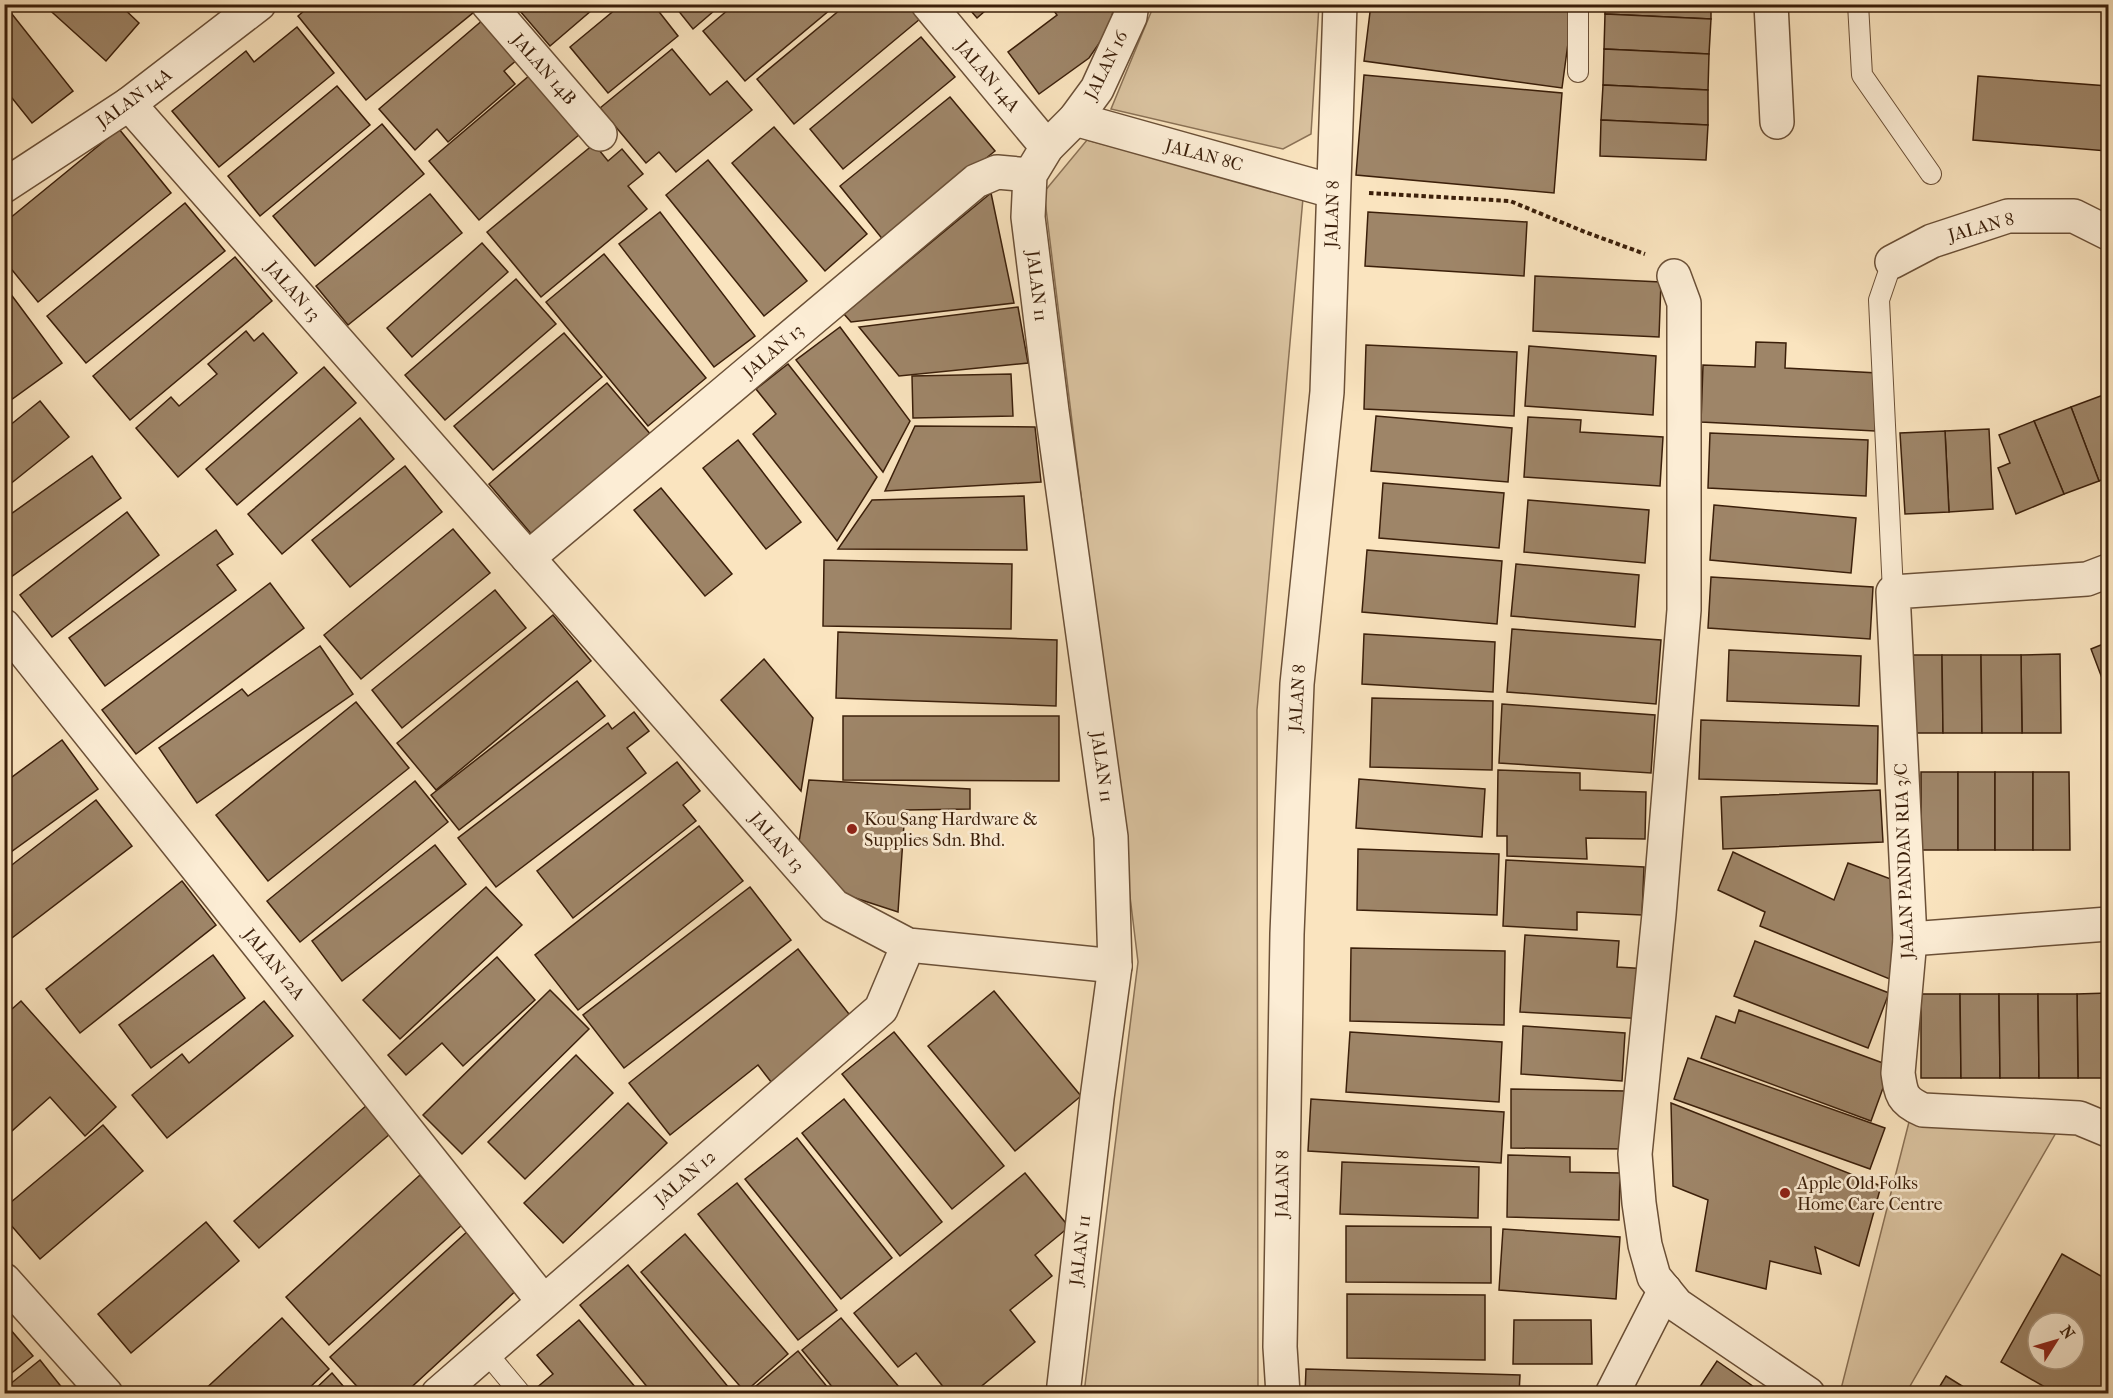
<svg xmlns="http://www.w3.org/2000/svg" width="2113" height="1398" font-family="'IM FELL French Canon',serif">
<rect width="100%" height="100%" fill="#fae4bf"/>
<filter id="stains"><feTurbulence type="fractalNoise" baseFrequency=".00333" numOctaves="4"/><feColorMatrix values="0 0 0 0 .2 0 0 0 0 .09 0 0 0 0 .02 0 0 0 .5 -.17"/></filter>
<radialGradient id="worn" r=".72"><stop offset=".6" stop-color="#630" stop-opacity="0"/><stop offset="1" stop-color="#630" stop-opacity=".3"/></radialGradient>
<g fill="#dac3a0" stroke="#8a7155" stroke-width="1.5">
<polygon points="1154,5 1319,5 1311,134 1283,149 1111,109"/>
<polygon points="1087,140 1303,198 1257,710 1258,1393 1084,1393 1138,962 1044,192"/>
<polygon points="1909,1122 2061,1124 1906,1393 1849,1393 1841,1389"/>
</g>
<g fill="#9e8568" stroke="#3b1f0a" stroke-width="1.5" fill-rule="evenodd">
<polygon points="4,4 73,91 32,123 4,88"/>
<polygon points="43,4 119,4 139,23 106,61"/>
<polygon points="312,4 468,4 474,12 366,100 298,16"/>
<polygon points="514,4 599,4 550,46"/>
<polygon points="622,4 653,4 678,36 608,93 570,47"/>
<polygon points="673,4 722,4 693,29"/>
<polygon points="735,4 837,4 745,81 703,31"/>
<polygon points="847,4 908,4 920,19 794,124 757,79"/>
<polygon points="965,4 993,4 977,18"/>
<polygon points="1049,4 1111,4 1114,9 1107,32 1089,58 1039,94 1008,52 1057,15"/>
<polygon points="1371,4 1560,4 1573,6 1562,88 1364,61"/>
<polygon points="1605,4 1711,4 1711,19 1605,14"/>
<polygon points="1605,14 1711,19 1709,54 1604,49"/>
<polygon points="484,19 518,59 504,71 515,84 448,142 437,129 415,150 379,109"/>
<polygon points="297,27 334,73 219,167 172,111 246,51 254,62"/>
<polygon points="921,37 955,77 843,169 810,129"/>
<polygon points="672,49 710,95 727,81 752,110 676,172 659,152 646,163 600,108"/>
<polygon points="1604,49 1709,54 1708,90 1603,85"/>
<polygon points="530,75 580,134 479,220 429,161"/>
<polygon points="1364,75 1562,93 1554,193 1356,175"/>
<polygon points="1978,76 2108,86 2107,151 1973,140"/>
<polygon points="1603,85 1708,90 1708,125 1601,120"/>
<polygon points="337,86 370,125 260,216 228,176"/>
<polygon points="950,97 995,151 884,241 840,186"/>
<polygon points="1601,120 1708,125 1706,160 1600,156"/>
<polygon points="382,124 424,174 315,266 273,216"/>
<polygon points="774,127 867,234 825,271 732,163"/>
<polygon points="119,129 171,193 38,302 4,260 4,223"/>
<polygon points="594,144 608,161 622,149 643,174 628,186 647,209 541,297 487,232"/>
<polygon points="708,160 807,281 764,316 666,195"/>
<polygon points="991,193 1014,303 851,322 844,314"/>
<polygon points="430,194 462,233 348,325 316,286"/>
<polygon points="185,203 225,251 86,363 47,316"/>
<polygon points="660,212 755,336 714,367 619,244"/>
<polygon points="1368,212 1527,222 1524,276 1365,266"/>
<polygon points="482,243 508,272 412,357 387,328"/>
<polygon points="604,254 706,378 648,426 546,302"/>
<polygon points="235,257 272,301 130,420 93,376"/>
<polygon points="1535,276 1661,282 1659,337 1533,331"/>
<polygon points="516,279 556,324 445,420 405,375"/>
<polygon points="4,285 62,363 4,405"/>
<polygon points="1018,307 1028,363 899,376 859,327"/>
<polygon points="840,327 910,421 883,472 796,360"/>
<polygon points="246,331 254,341 263,333 297,373 178,477 136,428 171,397 179,406 217,374 208,364"/>
<polygon points="564,333 602,377 493,470 454,426"/>
<polygon points="1756,342 1786,343 1785,368 1878,373 1875,431 1701,422 1703,365 1755,367"/>
<polygon points="1366,345 1517,352 1514,416 1364,409"/>
<polygon points="1529,346 1656,356 1653,415 1525,406"/>
<polygon points="788,364 877,477 837,541 753,434 776,414 756,389"/>
<polygon points="324,367 356,403 237,505 206,469"/>
<polygon points="1011,374 1013,416 913,418 912,376"/>
<polygon points="607,383 657,442 539,543 489,484"/>
<polygon points="2106,394 2108,400 2108,477 2099,481 2071,407"/>
<polygon points="40,401 69,437 4,489 4,430"/>
<polygon points="2071,407 2099,481 2064,494 2034,421"/>
<polygon points="1376,416 1512,428 1508,482 1371,471"/>
<polygon points="1528,417 1581,420 1580,432 1663,437 1660,486 1524,477"/>
<polygon points="360,418 394,459 282,554 248,514"/>
<polygon points="2034,421 2064,494 2016,514 1998,468 2010,463 1999,435"/>
<polygon points="915,426 1035,427 1041,482 885,491"/>
<polygon points="1989,429 1993,509 1949,512 1945,431"/>
<polygon points="1945,431 1949,512 1905,514 1900,433"/>
<polygon points="1710,433 1868,440 1866,496 1708,488"/>
<polygon points="738,440 801,522 766,549 703,468"/>
<polygon points="92,456 121,498 4,582 4,519"/>
<polygon points="405,466 442,512 350,587 312,540"/>
<polygon points="1383,483 1504,493 1499,548 1379,538"/>
<polygon points="661,488 732,574 705,596 634,510"/>
<polygon points="1024,496 1027,550 838,549 872,500"/>
<polygon points="1528,500 1649,510 1645,563 1524,552"/>
<polygon points="1714,505 1856,518 1851,573 1710,560"/>
<polygon points="127,512 159,555 52,637 20,595"/>
<polygon points="453,529 490,573 361,679 324,635"/>
<polygon points="216,530 233,554 217,565 236,590 105,686 69,638"/>
<polygon points="1367,550 1502,561 1497,624 1362,612"/>
<polygon points="824,560 1012,564 1011,629 823,626"/>
<polygon points="1516,564 1639,575 1635,627 1511,616"/>
<polygon points="1711,577 1873,587 1870,639 1708,628"/>
<polygon points="270,583 304,628 136,754 102,710"/>
<polygon points="495,590 526,628 402,728 372,690"/>
<polygon points="553,615 591,661 436,790 397,743"/>
<polygon points="1512,629 1661,640 1656,704 1507,692"/>
<polygon points="838,632 1057,640 1056,706 836,698"/>
<polygon points="1364,634 1495,642 1493,692 1362,684"/>
<polygon points="2108,642 2108,694 2091,649"/>
<polygon points="320,646 353,694 197,803 159,748 242,689 248,696"/>
<polygon points="1729,650 1861,656 1859,706 1727,701"/>
<polygon points="2060,654 2061,733 2022,733 2021,655"/>
<polygon points="1902,655 1942,655 1943,733 1903,733"/>
<polygon points="1942,655 1981,655 1982,733 1943,733"/>
<polygon points="1981,655 2021,655 2022,733 1982,733"/>
<polygon points="764,659 813,718 801,791 721,700"/>
<polygon points="577,681 605,716 459,830 431,795"/>
<polygon points="1372,698 1493,701 1492,770 1370,767"/>
<polygon points="356,702 409,768 268,881 216,815"/>
<polygon points="1502,704 1655,715 1651,773 1499,763"/>
<polygon points="634,712 649,731 627,748 646,773 496,887 458,838 608,723 612,729"/>
<polygon points="843,716 1059,716 1059,781 843,780"/>
<polygon points="1701,720 1878,726 1877,784 1699,779"/>
<polygon points="62,740 98,789 4,857 4,783"/>
<polygon points="677,762 700,791 683,805 696,821 573,918 537,871"/>
<polygon points="1498,770 1580,773 1580,790 1646,792 1645,839 1586,838 1587,859 1507,856 1507,836 1497,836"/>
<rect x="1921" y="772" width="37" height="78"/>
<rect x="1958" y="772" width="37" height="78"/>
<rect x="1995" y="772" width="38" height="78"/>
<polygon points="2033,772 2069,772 2070,850 2033,850"/>
<polygon points="1359,779 1485,789 1482,837 1356,828"/>
<polygon points="809,780 970,789 970,809 905,810 898,912 840,893 798,848"/>
<polygon points="415,781 448,822 300,942 267,901"/>
<polygon points="1880,790 1883,842 1723,849 1721,797"/>
<polygon points="96,800 132,846 4,944 4,871"/>
<polygon points="699,826 743,881 578,1010 535,955"/>
<polygon points="435,845 466,884 342,981 312,941"/>
<polygon points="1358,849 1499,854 1497,915 1357,910"/>
<polygon points="1733,852 1834,900 1848,863 1896,881 1892,980 1760,926 1765,912 1718,890"/>
<polygon points="1506,860 1644,867 1642,915 1577,912 1577,930 1503,926"/>
<polygon points="182,881 216,925 80,1033 46,989"/>
<polygon points="486,887 522,925 400,1039 363,1000"/>
<polygon points="750,887 791,940 624,1068 583,1015"/>
<polygon points="1525,935 1619,941 1617,967 1649,969 1647,1019 1520,1012"/>
<polygon points="1755,941 1889,993 1868,1048 1734,996"/>
<polygon points="1351,948 1505,951 1504,1025 1350,1021"/>
<polygon points="798,949 856,1023 775,1087 758,1065 670,1135 629,1083"/>
<polygon points="213,955 245,998 151,1068 119,1025"/>
<polygon points="497,957 535,1000 463,1066 442,1043 406,1075 388,1055"/>
<polygon points="550,990 589,1029 462,1154 423,1115"/>
<polygon points="994,991 1081,1096 1015,1151 928,1046"/>
<polygon points="2108,993 2108,1078 2078,1078 2077,994"/>
<polygon points="1921,994 1960,994 1961,1078 1921,1078"/>
<polygon points="1960,994 1999,994 2000,1078 1961,1078"/>
<polygon points="1999,994 2038,994 2039,1078 2000,1078"/>
<polygon points="2038,994 2077,994 2078,1078 2039,1078"/>
<polygon points="21,1001 116,1107 85,1136 50,1097 4,1138 4,1016"/>
<polygon points="264,1001 293,1036 167,1138 132,1095 182,1054 189,1063"/>
<polygon points="1739,1010 1891,1066 1871,1121 1701,1058 1716,1016 1735,1023"/>
<polygon points="1523,1026 1625,1033 1622,1081 1521,1074"/>
<polygon points="894,1032 1004,1166 952,1209 842,1074"/>
<polygon points="1350,1032 1502,1042 1499,1102 1346,1092"/>
<polygon points="576,1055 613,1093 525,1179 488,1142"/>
<polygon points="1688,1058 1885,1128 1870,1169 1674,1099"/>
<polygon points="1511,1089 1626,1091 1626,1149 1511,1148"/>
<polygon points="844,1099 942,1222 900,1256 802,1133"/>
<polygon points="1311,1099 1504,1112 1501,1163 1308,1151"/>
<polygon points="628,1103 667,1143 563,1243 524,1203"/>
<polygon points="1671,1103 1881,1186 1859,1266 1815,1247 1821,1274 1770,1261 1766,1289 1696,1271 1708,1200 1673,1186"/>
<polygon points="367,1105 391,1133 259,1248 234,1221"/>
<polygon points="103,1125 143,1171 40,1259 4,1217 4,1208"/>
<polygon points="797,1138 892,1258 841,1299 745,1179"/>
<polygon points="1508,1155 1570,1157 1570,1172 1620,1173 1619,1220 1507,1217"/>
<polygon points="1342,1162 1479,1167 1478,1218 1340,1214"/>
<polygon points="1025,1173 1069,1227 1035,1255 1052,1276 1010,1310 1035,1342 972,1394 949,1394 916,1353 898,1367 854,1313"/>
<polygon points="420,1175 463,1224 329,1345 286,1297"/>
<polygon points="737,1183 837,1310 798,1340 698,1214"/>
<polygon points="206,1222 239,1261 131,1353 98,1314"/>
<polygon points="1346,1226 1491,1227 1491,1283 1346,1282"/>
<polygon points="470,1229 521,1286 404,1394 364,1394 330,1357"/>
<polygon points="1503,1229 1620,1237 1616,1299 1499,1290"/>
<polygon points="685,1234 788,1354 745,1392 641,1272"/>
<path d="M2062 1254 2108 1280V1394H2057L2001 1362ZM2038 1323H2074V1359H2038Z"/>
<polygon points="628,1265 734,1394 653,1394 580,1305"/>
<polygon points="1347,1294 1485,1295 1485,1360 1347,1358"/>
<polygon points="282,1318 329,1369 303,1394 200,1394"/>
<polygon points="841,1318 905,1394 838,1394 802,1350"/>
<polygon points="579,1320 641,1394 539,1394 535,1389 553,1374 537,1355"/>
<polygon points="1514,1320 1591,1320 1592,1364 1513,1364"/>
<polygon points="4,1322 33,1356 4,1379"/>
<polygon points="798,1351 833,1394 753,1394 750,1391"/>
<polygon points="40,1360 67,1394 4,1394 4,1389"/>
<polygon points="1717,1361 1764,1394 1695,1394"/>
<polygon points="1306,1369 1520,1375 1519,1394 1305,1394"/>
<polygon points="332,1373 350,1394 310,1394"/>
<polygon points="1946,1376 1975,1394 1935,1394"/>
</g>
<g fill="none" stroke-linecap="round" stroke-linejoin="round">
<g stroke="#6b5037" stroke-width="22">
<g id="service">
<polyline points="1858,4 1862,75 1931,174"/>
<polyline points="1578,72 1578,4"/>
<polyline points="1892,262 1879,300 1893,592"/>
<polyline points="486,1352 521,1394"/>
</g>
</g>
<g stroke="#6b5037" stroke-width="36">
<g id="minor">
<polyline points="488,4 600,134"/>
<polyline points="928,4 1047,147"/>
<polyline points="1771,4 1777,122"/>
<polyline points="129,104 834,906 908,945 1115,966"/>
<polyline points="1075,119 1332,191"/>
<polyline points="4,186 129,104 259,4"/>
<polyline points="1892,262 1932,241 2008,216 2074,216 2108,233"/>
<polyline points="1674,276 1684,303 1684,610 1659,914 1635,1154 1639,1203 1645,1245 1654,1277 1677,1305 1808,1394"/>
<polyline points="528,558 976,181 997,172 1030,175"/>
<path d="M2108 571 2087 579 1893 592 1910 939 1898 1073C1901 1094 1902 1101 1923 1110L2079 1118 2108 1130"/>
<polyline points="4,626 543,1301"/>
<polyline points="1910,939 2108,924"/>
<polyline points="4,1280 106,1394"/>
<polyline points="438,1394 881,1009 908,945"/>
<polyline points="1063,1394 1097,1098 1115,966 1111,837 1052,411 1028,217 1030,175 1047,147 1075,119 1097,89 1130,17 1132,4"/>
<polyline points="1283,1394 1280,1347 1287,934 1297,684 1327,392 1340,4"/>
<polyline points="1612,1394 1665,1290"/>
</g>
</g>
<polyline stroke="#3b1f0a" stroke-width="4" stroke-dasharray="4.5 3" stroke-linecap="butt" points="1369,193 1510,201 1585,232 1645,254"/>
<use href="#service" stroke="#fcedd5" stroke-width="20"/>
<use href="#minor" stroke="#fcedd5" stroke-width="33"/>
</g>
<g fill="#8f2418" stroke="#fcedd5" stroke-width="2">
<circle cx="852" cy="829" r="6"/>
<circle cx="1785" cy="1193" r="6"/>
</g>
<g text-anchor="middle" stroke-width="5" stroke-linejoin="round" paint-order="stroke">
<g font-size="18" fill="#3b1f0a" stroke="#fcedd5">
<text transform="translate(1106 65) rotate(-63)" y="6">JALAN 16</text>
<text transform="translate(544 69) rotate(49)" y="6">JALAN 14B</text>
<text transform="translate(988 76) rotate(50)" y="6">JALAN 14A</text>
<text transform="translate(134 98) rotate(-36)" y="6">JALAN 14A</text>
<text transform="translate(1204 155) rotate(15)" y="6">JALAN 8C</text>
<text transform="translate(1332 214) rotate(-88)" y="6">JALAN 8</text>
<text transform="translate(1981 227) rotate(-15)" y="6">JALAN 8</text>
<text transform="translate(1037 286) rotate(83)" y="6">JALAN 11</text>
<text transform="translate(293 291) rotate(49)" y="6">JALAN 13</text>
<text transform="translate(773 351) rotate(-40)" y="6">JALAN 13</text>
<text transform="translate(1297 698) rotate(-86)" y="6">JALAN 8</text>
<text transform="translate(1102 767) rotate(82)" y="6">JALAN 11</text>
<text transform="translate(777 842) rotate(49)" y="6">JALAN 13</text>
<text transform="translate(1904 861) rotate(-92)" y="6">JALAN PANDAN RIA 3/C</text>
<text transform="translate(274 964) rotate(51)" y="6">JALAN 12A</text>
<text transform="translate(685 1178) rotate(-41)" y="6">JALAN 12</text>
<text transform="translate(1282 1184) rotate(-89)" y="6">JALAN 8</text>
<text transform="translate(1080 1250) rotate(-83)" y="6">JALAN 11</text>
</g>
<g font-size="18" fill="#3b1f0a" stroke="#fcedd5" text-anchor="start">
<text x="864" y="825">Kou Sang Hardware &amp;<tspan x="864" dy="21">Supplies Sdn. Bhd.</tspan></text>
<text x="1797" y="1189">Apple Old Folks<tspan x="1797" dy="21">Home Care Centre</tspan></text>
</g>
</g>
<rect width="2113" height="1398" fill="none" stroke="#fae4bf" stroke-width="24"/>
<rect x="6" y="6" width="2101" height="1386" fill="none" stroke="#3b1f0a" stroke-width="3"/>
<rect x="12" y="12" width="2089" height="1374" fill="none" stroke="#3b1f0a" stroke-width="1.5"/>
<g transform="translate(2056 1341) rotate(53)"><circle r="28" fill="#fcedd5" stroke="#af9b84" stroke-width="1.5"/>
<path d="M0-4.5L10 22L0 15L-10 22Z" fill="#8f2418"/>
<text y="-9" font-size="16" font-weight="bold" text-anchor="middle" fill="#3b1f0a">N</text>
</g>
<rect width="100%" height="100%" filter="url(#stains)"/>
<rect width="100%" height="100%" fill="url(#worn)"/>
</svg>
